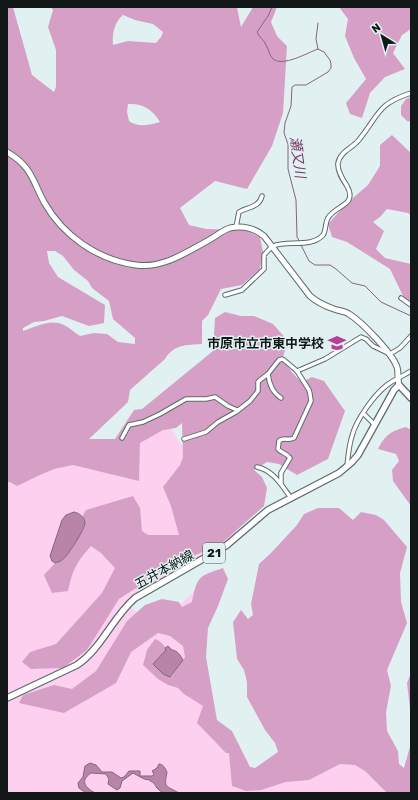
<svg xmlns="http://www.w3.org/2000/svg" width="418" height="800" font-family="Rubik,'Noto Sans JP',sans-serif">
<rect width="100%" height="100%" fill="#e1f1f2"/>
<polygon fill="#fdd0ef" points="165,419 198,471 219,516 238,533 126,603 142,617 173,612 207,578 199,634 215,729 247,780 279,765 369,763 397,793 7,793 7,468 87,451"/>
<g fill="#d6a0c6" fill-rule="evenodd">
<path d="M7 7H13L32 75 54 92 56 87V50L48 27 53 10 51 7H237L241 27 253 7H277L271 22 277 36 287 46 283 113 272 146 247 189 215 181 180 208 189 225 206 229 245 230 260 237 263 252 260 269 242 285 221 289 208 315 202 321V344C187 345 174 344 165 359L130 390 128 402 89 439H115L134 410 142 409 213 351 215 318 225 312 241 316H254L273 324 288 341 282 360C290 367 293 376 302 382L312 377 324 381 345 411 328 459 297 475 279 464 267 462 254 470 262 477 267 488 264 506 221 544 172 565 119 599 87 650 63 668 31 669 22 662 30 652 56 644 102 593 115 568 101 553 91 546C76 563 73 569 68 591L52 593 44 575 57 561 86 510 133 496 140 508 142 531 148 535H179L171 506 163 487 180 465 183 457 182 423 176 428 163 430 140 443 139 481 73 465 54 469 40 475 17 486 10 482H7ZM123 15 135 20 153 24 163 32 161 37 156 43 128 41 113 45C112 35 114 22 123 15ZM128 104C143 103 153 110 160 122 149 125 139 128 129 121L127 112ZM47 251H55L63 256 74 270 88 281 92 288 109 301 113 319 135 338V344L118 342 107 334 94 333 80 336C75 333 70 328 64 325 51 318 35 327 23 331V328L34 322 44 321 62 316 89 326 104 323 105 305 58 277 49 263Z"/>
<polygon points="339,7 411,7 411,29 402,35 393,53 405,69 385,77 370,93 362,118 350,114 346,103 366,79 354,58 345,36 348,19"/>
<polygon points="411,97 411,122 407,121 401,115 401,106 406,99"/>
<polygon points="392,135 411,153 411,215 408,213 387,209 380,217 373,222 384,231 376,249 385,258 411,264 411,304 406,302 390,269 347,242 332,237 328,224 346,204 368,185 380,166 380,145"/>
<path d="M406 427 411 430V506L393 481 392 470 399 461 396 454 378 449C385 435 391 431 406 427Z"/>
<path d="M318 508H339L353 520 361 512 376 515 384 520 407 547 400 573 401 602 407 623 387 670 391 686 386 712 387 731 398 751 399 764 404 768 411 743V793H387L365 771 355 765 340 764 309 780 286 782 261 790 246 791 232 786 229 753H226L197 723 203 706 184 694 178 688 168 685 158 679 143 665 147 650 155 639C170 644 169 663 171 677L185 657 183 646 170 636 158 633 131 652 116 683 64 713 19 703 23 695 54 685 72 689 96 671 127 621 145 605 162 599 179 602 182 607 192 602C197 577 198 576 223 568L228 579 218 606 208 628 206 657 217 720 232 731 250 767 255 768 278 752 275 743 265 730 247 697V682L244 670 237 659 233 622 241 610 248 619 253 615 251 604 259 564 271 553 297 525 304 514Z"/>
<polygon points="411,673 411,717 407,683"/>
</g>
<g fill="#b885a9" stroke="#86647d">
<path d="M74 512C79 513 84 517 85 522 86 528 67 557 62 560 60 562 57 562 55 563L52 561 50 556 62 520 66 515Z"/>
<path d="M168 646 172 650C178 651 180 655 183 660L170 677 163 674 153 664 166 650 165 648Z"/>
<path d="M90 763 96 765 102 772H112L121 778 124 777 129 771H140V776H152L154 774 152 771 157 768 159 764C163 764 165 768 167 772 164 788 165 785 179 793 172 793 162 795 157 788 154 784 155 783 150 781V780L144 779 133 773 122 781 120 788 117 790 108 784 109 779 106 774 91 773C79 781 86 788 95 793H86L79 788 78 783 83 777 85 766Z"/>
</g>
<g fill="none" stroke-linecap="round" stroke-linejoin="round">
<g stroke="#86647d" stroke-width="1">
<path d="M272 7 268 16 257 32C259 37 264 40 266 45 269 50 269 55 273 59 283 67 307 53 318 49L324 52 330 60 331 64V68L328 72 306 85H295L292 87 291 106 285 123 284 133 288 144V169L296 200 297 237 300 242"/>
<polyline points="318,49 316,39 318,23"/>
<polyline points="301,245 309,261 315,265 330,265 336,269 352,283 365,286 381,302 411,316"/>
</g>
<g stroke="#5d6b6c" stroke-width="5.5">
<g id="street">
<path d="M236 227 239 212C247 207 259 208 262 196"/>
<path d="M225 295 242 290 264 269V255C267 252 270 248 273 246 287 240 312 248 323 235 326 231 325 223 328 218 335 205 358 206 347 186 343 180 337 171 338 163 340 152 352 148 358 141 379 116 376 104 411 93"/>
<polyline points="401,298 411,305"/>
<polyline points="297,371 325,359 361,337 366,339 373,346 390,354 400,348 411,336"/>
<path d="M268 374C269 383 273 393 281 398"/>
<polyline points="364,414 375,425"/>
<polyline points="122,438 129,425 143,422 160,414 186,399 206,399 215,397 228,406 237,410"/>
<path d="M184 439 206 432 218 422 236 412 250 401 258 391V382L260 380 268 374 279 360 282 359 284 360 297 371 309 390 310 394 311 401 294 438C289 441 283 437 279 441L278 449C281 453 287 453 290 458L281 473V483"/>
<path d="M347 466C348 456 349 445 352 436 356 420 374 395 387 385 395 379 403 376 411 371"/>
<path d="M257 467C273 470 282 486 291 498"/>
</g>
</g>
<g stroke="#5d6b6c" stroke-width="7">
<path id="secondary" d="M7 152C31 166 32 179 44 202 63 236 98 260 136 265 162 269 187 252 209 240 216 236 223 230 230 228 243 225 254 228 264 236L310 296C317 302 325 306 334 309 339 311 345 311 349 314 362 322 392 353 397 367 399 373 397 378 399 385"/>
</g>
<g stroke="#5d6b6c" stroke-width="8">
<path id="primary" d="M7 698 77 665C102 648 112 618 135 598L227 545 268 510 339 473 352 462 358 455 394 390 399 385 411 398"/>
</g>
<use href="#street" stroke="#fff" stroke-width="3.5"/>
<use href="#secondary" stroke="#fff" stroke-width="5"/>
<use href="#primary" stroke="#fff" stroke-width="5.5"/>
</g>
<defs>
<g id="school-bare" transform="scale(1.38)"><path d="M0-5L7-2L0 1L-7-2ZM-4 1L0 2.5L4 1V4Q0 6-4 4Z" fill="#b34099" stroke="#e1f1f2" stroke-width="2.5" paint-order="stroke"/></g>
</defs>
<g fill-rule="evenodd">
<use href="#school-bare" x="337" y="343"/>
</g>
<g text-anchor="middle" stroke-width="3" stroke-linejoin="round" paint-order="stroke">
<rect fill="#e1f1f2" stroke="#505859" stroke-width="1" x="203" y="543" width="22" height="20" rx="3"/>
<g font-size="12" font-weight="bold" fill="#121717">
<text x="214" y="557">21</text>
</g>
<g font-size="13" font-weight="bold" fill="#121717" stroke="#e1f1f2" text-anchor="end">
<text x="324" y="348">市原市立市東中学校</text>
</g>
<g font-size="13" fill="#121717" stroke="#e1f1f2">
<text transform="translate(164 569) rotate(-29)" y="5">五井本納線</text>
</g>
<g font-size="14" font-style="italic" fill="#7b3a6a" stroke="#e1f1f2">
<text transform="translate(298 157) rotate(82)" y="5">瀬又川</text>
</g>
</g>
<rect width="418" height="800" fill="none" stroke="#121717" stroke-width="16"/>
<g transform="translate(382 36) rotate(323)" stroke="#e1f1f2" stroke-width="3" paint-order="stroke">
<path d="M0-3L7 15L0 10L-7 15Z" fill="#121717"/>
<text y="-6" font-size="11" font-weight="bold" text-anchor="middle" fill="#121717">N</text>
</g>
</svg>
